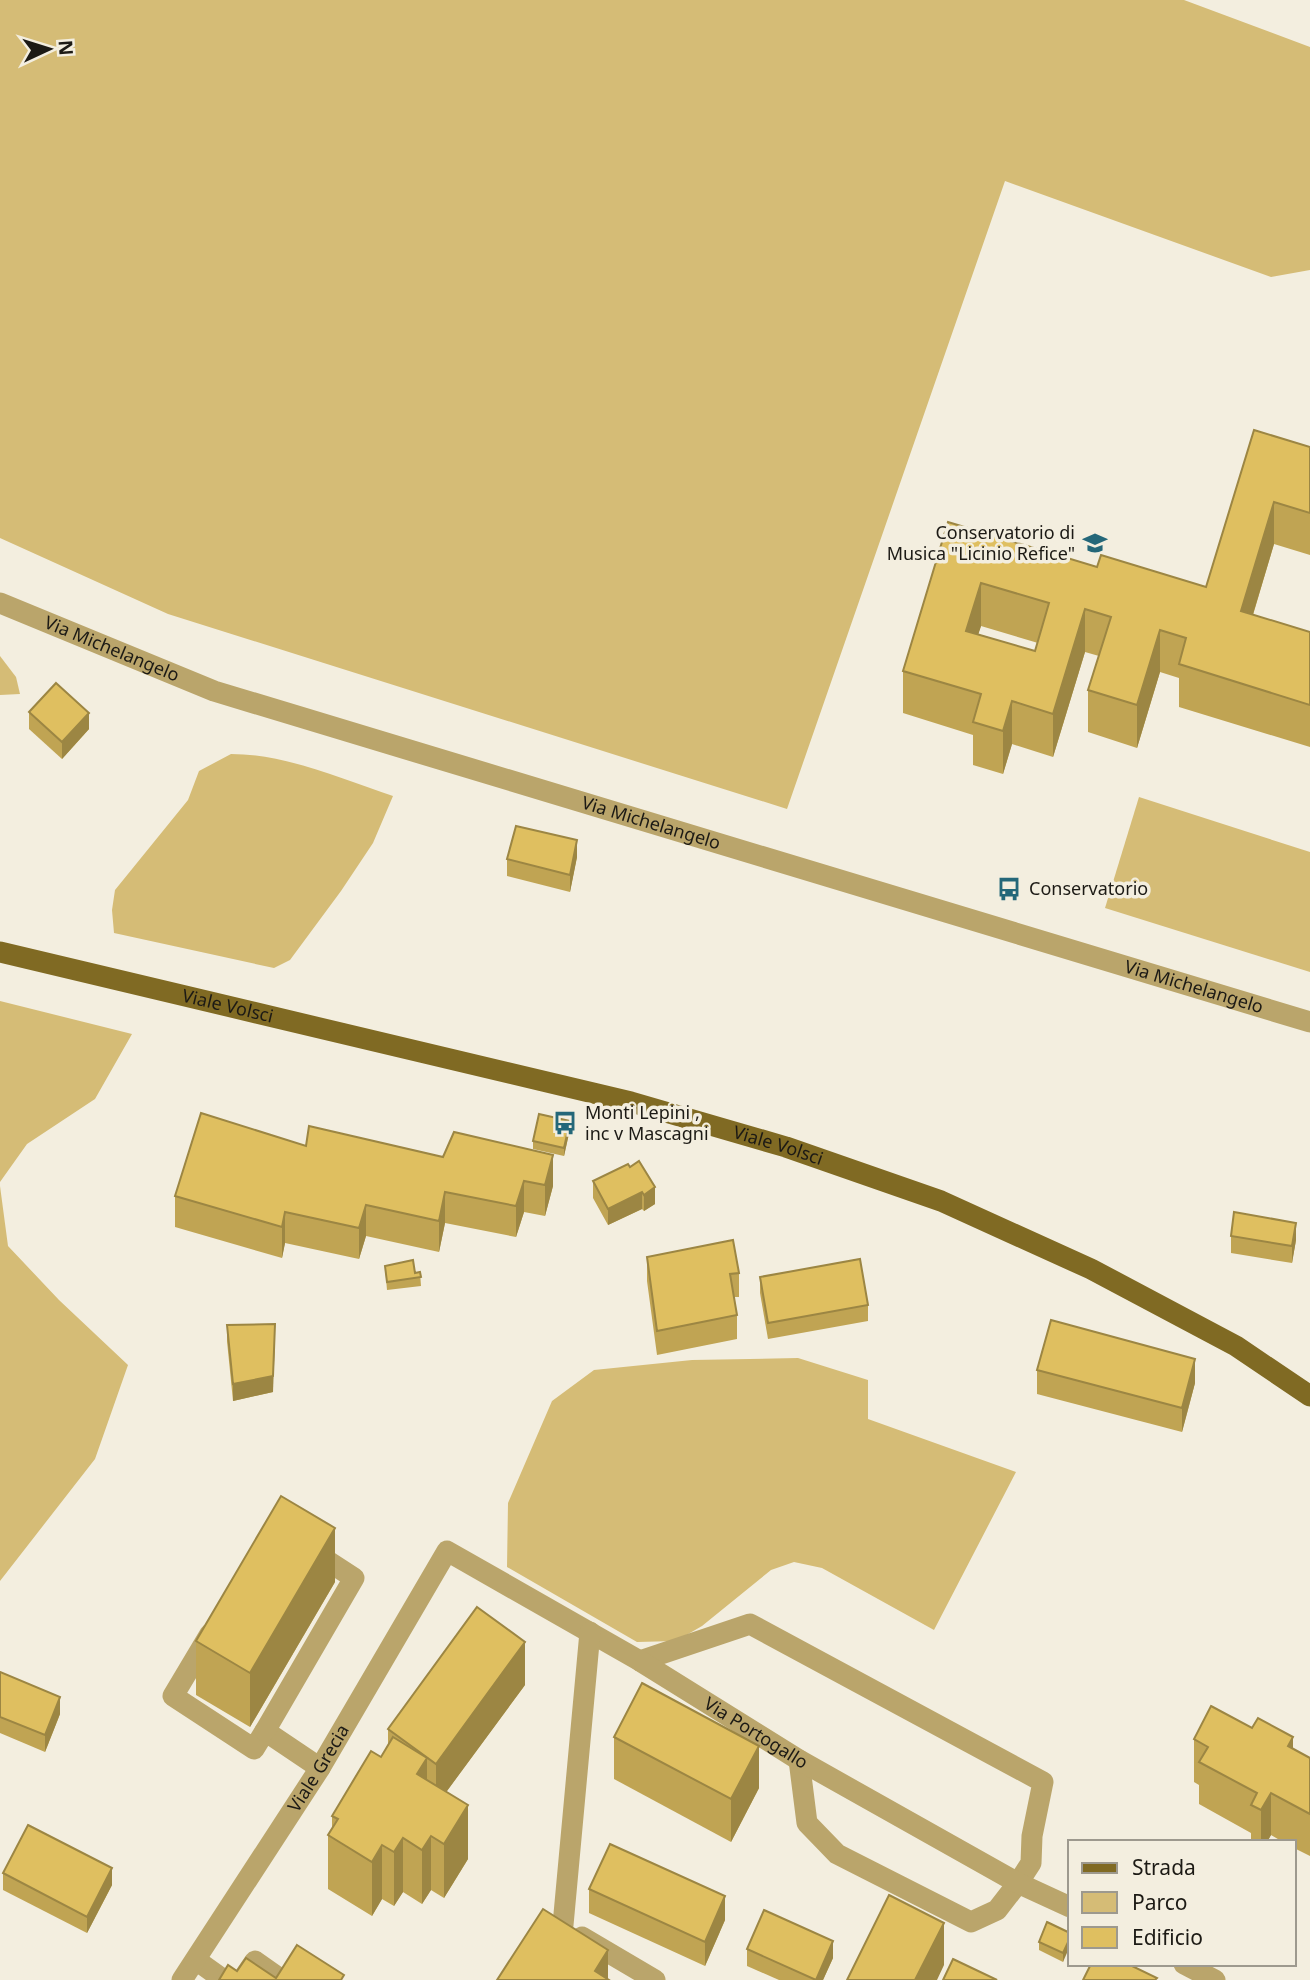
<svg xmlns="http://www.w3.org/2000/svg" width="1310" height="1980" font-family="'Noto Sans',sans-serif">
<rect width="100%" height="100%" fill="#f3eedf"/>
<g fill="#d5bc76">
<polygon points="0,0 1184,0 1310,47 1310,270 1271,277 1005,181 787,809 168,614 0,538"/>
<polygon points="0,656 16,677 20,694 0,695"/>
<path d="M231 754C286 754 342 779 393 796L373 843 341 891 290 960 274 968 114 933 112 910 115 890 188 800 199 771Z"/>
<polygon points="1139,797 1310,852 1310,972 1105,908"/>
<polygon points="0,1001 132,1034 95,1099 27,1144 0,1182"/>
<polygon points="0,1186 8,1246 59,1300 128,1365 95,1459 0,1581"/>
<polygon points="798,1358 868,1380 868,1419 1016,1472 934,1630 822,1568 794,1562 771,1570 702,1626 676,1641 637,1642 507,1567 508,1503 552,1401 594,1370 692,1360"/>
</g>
<g fill="none" stroke-linecap="round" stroke-linejoin="round">
<g stroke="#baa56b" stroke-width="21">
<path id="s1" d="M0 603 214 691 1310 1022"/>
<polyline points="210,1634 173,1696 254,1749 265,1731 320,1768"/>
<polyline points="640,1661 750,1624 1043,1782 1032,1836 1031,1863 1018,1883 997,1910 971,1922 837,1854 807,1823 799,1760"/>
<polyline points="265,1731 354,1578 311,1550"/>
<polyline points="582,1937 655,1980"/>
<polyline points="196,1960 224,1980"/>
<polyline points="1184,1964 1215,1980"/>
<path id="s2" d="M182 1980 320 1768 447 1551 640 1661 799 1760 1018 1883 1070 1907"/>
<polyline points="242,1980 255,1961 282,1980"/>
<polyline points="523,1980 563,1925 590,1632"/>
</g>
<path stroke="#806a23" stroke-width="21" id="s3" d="M0 952 631 1102 786 1147 941 1201 1091 1269 1236 1346 1310 1396"/>
</g>
<g fill="#c0a453" fill-rule="evenodd">
<path d="M1310 447V555L1274 544 1253 615 1310 632V747L1179 707V678L1160 672 1137 748 1088 732V690L1099 656 1085 652 1053 757 1012 744 1003 774 973 765V735L903 713V671L948 522 1097 567 1206 587ZM981 626 1038 643 1035 651 978 634Z"/>
<polygon points="29,712 89,729 62,759 29,729"/>
<polygon points="577,857 570,892 507,876 507,859"/>
<polygon points="570,1129 564,1156 533,1149 533,1141"/>
<polygon points="306,1146 553,1186 545,1216 524,1212 516,1237 445,1223 439,1252 366,1236 359,1259 285,1243 282,1258 175,1227 175,1196"/>
<polygon points="628,1164 655,1204 644,1211 642,1209 608,1225 593,1198 593,1181"/>
<polygon points="1231,1236 1296,1240 1292,1263 1231,1253"/>
<polygon points="647,1257 739,1273 739,1297 734,1297 737,1315 737,1339 657,1355 647,1281"/>
<polygon points="385,1266 415,1273 420,1272 421,1286 387,1290"/>
<polygon points="760,1277 868,1305 868,1321 768,1339 760,1293"/>
<polygon points="227,1325 273,1392 233,1401 227,1341"/>
<polygon points="1037,1370 1195,1383 1182,1432 1037,1394"/>
<polygon points="335,1582 250,1727 196,1695 196,1641"/>
<polygon points="0,1672 60,1714 45,1752 0,1733"/>
<polygon points="525,1685 446,1792 468,1859 444,1898 431,1890 422,1904 403,1892 394,1906 382,1899 372,1916 328,1889 328,1835 332,1828 332,1816 381,1757 388,1746 388,1729"/>
<polygon points="1252,1728 1310,1758 1310,1856 1294,1848 1294,1842 1283,1842 1271,1835 1267,1842 1251,1842 1251,1833 1199,1804 1199,1785 1194,1782 1194,1739"/>
<polygon points="614,1737 759,1788 731,1842 614,1779"/>
<polygon points="3,1873 112,1885 87,1933 3,1890"/>
<polygon points="589,1889 725,1920 705,1966 589,1913"/>
<polygon points="1070,1933 1063,1962 1039,1950 1039,1942"/>
<polygon points="747,1949 833,1958 823,1980 779,1980 747,1966"/>
</g>
<g fill="#9c8643">
<polygon points="1274,502 1274,544 1241,654 1241,611"/>
<polygon points="981,583 981,626 966,673 966,631"/>
<polygon points="1085,609 1085,652 1053,757 1053,714"/>
<polygon points="1160,630 1160,672 1137,748 1137,705"/>
<polygon points="1012,701 1012,744 1003,774 1003,731"/>
<polygon points="89,713 89,729 62,759 62,742"/>
<polygon points="577,840 577,857 570,892 570,875"/>
<polygon points="570,1121 570,1129 564,1156 564,1148"/>
<polygon points="553,1155 553,1186 545,1216 545,1185"/>
<polygon points="524,1181 524,1212 516,1237 516,1206"/>
<polygon points="655,1187 655,1204 644,1211 644,1195"/>
<polygon points="445,1192 445,1223 439,1252 439,1221"/>
<polygon points="642,1192 642,1209 608,1225 608,1209"/>
<polygon points="366,1205 366,1236 359,1259 359,1228"/>
<polygon points="285,1212 285,1243 282,1258 282,1227"/>
<polygon points="1296,1223 1296,1240 1292,1263 1292,1246"/>
<polygon points="275,1340 273,1392 233,1401 233,1384"/>
<polygon points="1195,1359 1195,1383 1182,1432 1182,1408"/>
<polygon points="335,1528 335,1582 250,1727 250,1673"/>
<polygon points="525,1642 525,1685 436,1806 436,1764"/>
<polygon points="60,1697 60,1714 45,1752 45,1735"/>
<polygon points="1293,1737 1293,1780 1288,1746"/>
<polygon points="759,1746 759,1788 731,1842 731,1799"/>
<polygon points="427,1758 427,1812 417,1774"/>
<polygon points="1271,1793 1271,1835 1267,1842 1261,1842 1261,1810"/>
<polygon points="468,1805 468,1859 444,1898 444,1844"/>
<polygon points="431,1836 431,1890 422,1904 422,1850"/>
<polygon points="403,1838 403,1892 394,1906 394,1852"/>
<polygon points="382,1845 382,1899 372,1916 372,1862"/>
<polygon points="112,1868 112,1885 87,1933 87,1917"/>
<polygon points="725,1896 725,1920 705,1966 705,1942"/>
<polygon points="944,1923 944,1965 937,1980 915,1980"/>
<polygon points="1070,1938 1070,1946 1063,1962 1063,1953"/>
<polygon points="833,1941 833,1958 823,1980 816,1980"/>
<polygon points="608,1950 608,1980 595,1971"/>
</g>
<g fill="#dfbf60" stroke="#9c8643" stroke-width="2" fill-rule="evenodd">
<path d="M1254 430 1310 447V513L1274 502 1241 611 1310 632V705L1179 664 1186 638 1160 630 1137 705 1088 690 1111 617 1085 609 1053 714 1012 701 1003 731 973 722 981 694 903 671 948 522 1097 567 1101 555 1206 587ZM981 583 1049 603 1035 651 966 631Z"/>
<polygon points="56,683 89,713 62,742 29,712"/>
<polygon points="516,826 577,840 570,875 507,859"/>
<polygon points="201,1113 306,1146 309,1126 443,1157 454,1132 553,1155 545,1185 524,1181 516,1206 445,1192 439,1221 366,1205 359,1228 285,1212 282,1227 175,1196"/>
<polygon points="539,1114 570,1121 564,1148 533,1141"/>
<polygon points="639,1161 655,1187 644,1195 642,1192 608,1209 593,1181 628,1164 630,1167"/>
<polygon points="1234,1212 1296,1223 1292,1246 1231,1236"/>
<polygon points="733,1240 739,1273 730,1274 737,1315 657,1331 647,1257"/>
<polygon points="860,1259 868,1305 768,1323 760,1277"/>
<polygon points="413,1260 415,1273 420,1272 421,1277 387,1282 385,1266"/>
<polygon points="1051,1320 1195,1359 1182,1408 1037,1370"/>
<polygon points="275,1324 273,1376 233,1384 227,1325"/>
<polygon points="281,1496 335,1528 250,1673 196,1641"/>
<polygon points="477,1607 525,1642 436,1764 388,1729"/>
<polygon points="0,1672 60,1697 45,1735 0,1717"/>
<polygon points="642,1683 759,1746 731,1799 614,1737"/>
<polygon points="1211,1706 1252,1728 1258,1718 1293,1737 1288,1746 1310,1758 1310,1814 1271,1793 1261,1810 1251,1805 1257,1793 1199,1762 1208,1747 1194,1739"/>
<polygon points="393,1737 427,1758 417,1774 468,1805 444,1844 431,1836 422,1850 403,1838 394,1852 382,1845 372,1862 328,1835 338,1819 332,1816 371,1751 381,1757"/>
<polygon points="28,1825 112,1868 87,1917 3,1873"/>
<polygon points="610,1844 725,1896 705,1942 589,1889"/>
<polygon points="889,1895 944,1923 915,1980 847,1980"/>
<polygon points="543,1909 608,1950 595,1971 609,1980 497,1980"/>
<polygon points="764,1910 833,1941 816,1980 747,1949"/>
<polygon points="1047,1922 1070,1933 1070,1938 1063,1953 1039,1942"/>
<polygon points="297,1945 344,1975 341,1980 219,1980 228,1965 237,1971 246,1958 276,1978"/>
<polygon points="953,1959 997,1980 943,1980"/>
<polygon points="1091,1964 1128,1964 1157,1978 1155,1980 1083,1980"/>
</g>
<defs>
<g id="university-bare" transform="scale(1.89)"><path d="M0-5L7-2L0 1L-7-2ZM-4 1L0 2.5L4 1V4Q0 6-4 4Z" fill="#246779" stroke="#f3eedf" stroke-width="2.5" paint-order="stroke"/></g>
<g id="bus-bare" transform="scale(1.89)"><path d="M-5-6H5V4H4V6H2V4H-2V6H-4V4H-5ZM-3.5-4V0h7V-4ZM-3.5 1.2v1.5H-2V1.2ZM2 1.2v1.5H3.5V1.2Z" fill="#246779" stroke="#f3eedf" stroke-width="2.5" paint-order="stroke"/></g>
</defs>
<g fill-rule="evenodd">
<use href="#university-bare" x="1095" y="543"/>
<use href="#bus-bare" x="1009" y="889"/>
<use href="#bus-bare" x="565" y="1123"/>
</g>
<g text-anchor="middle" stroke-width="7" stroke-linejoin="round" paint-order="stroke">
<g font-size="18" fill="#1c1a15" stroke="#f3eedf" text-anchor="start">
<text x="1075" y="539" text-anchor="end">Conservatorio di<tspan x="1075" dy="21">Musica "Licinio Refice"</tspan></text>
<text x="1029" y="895">Conservatorio</text>
<text x="585" y="1119">Monti Lepini ,<tspan x="585" dy="21">inc v Mascagni</tspan></text>
</g>
<g font-size="18" fill="#1c1a15" stroke="#f3eedf">
<text dy="6" stroke="none"><textPath href="#s1" startOffset="121">Via Michelangelo</textPath></text>
<text dy="6" stroke="none"><textPath href="#s1" startOffset="688">Via Michelangelo</textPath></text>
<text dy="6" stroke="none"><textPath href="#s1" startOffset="1255">Via Michelangelo</textPath></text>
<text dy="6" stroke="none"><textPath href="#s3" startOffset="234">Viale Volsci</textPath></text>
<text dy="6" stroke="none"><textPath href="#s3" startOffset="802">Viale Volsci</textPath></text>
<text dy="6" stroke="none"><textPath href="#s2" startOffset="863">Via Portogallo</textPath></text>
<text dy="6" stroke="none"><textPath href="#s2" startOffset="252">Viale Grecia</textPath></text>
</g>
</g>
<rect x="1068" y="1840" width="228" height="126" fill="#f3eedf" stroke="#9d998e" stroke-width="2"/>
<rect x="1082" y="1863" width="35" height="10" fill="#806a23" stroke="#9d998e" stroke-width="2"/>
<text x="1132" y="1875" font-size="21" fill="#1c1a15">Strada</text>
<rect x="1082" y="1892" width="35" height="21" fill="#d5bc76" stroke="#9d998e" stroke-width="2"/>
<text x="1132" y="1910" font-size="21" fill="#1c1a15">Parco</text>
<rect x="1082" y="1927" width="35" height="21" fill="#dfbf60" stroke="#9d998e" stroke-width="2"/>
<text x="1132" y="1945" font-size="21" fill="#1c1a15">Edificio</text>
<g transform="translate(49 49) rotate(86)" stroke="#f3eedf" stroke-width="5" paint-order="stroke">
<path d="M0-5L12 26L0 18L-12 26Z" fill="#1c1a15"/>
<text y="-10" font-size="19" font-weight="bold" text-anchor="middle" fill="#1c1a15">N</text>
</g>
</svg>
